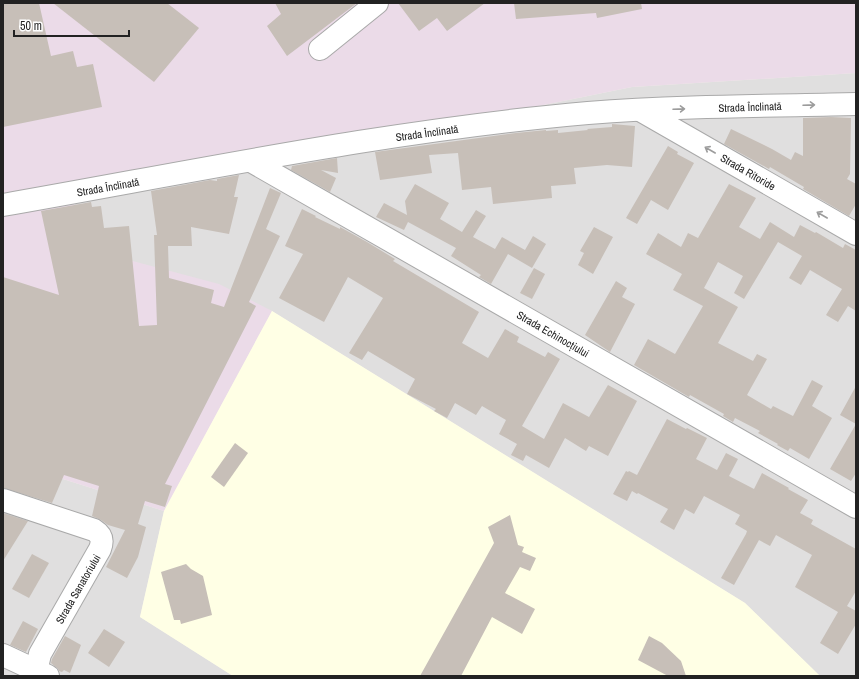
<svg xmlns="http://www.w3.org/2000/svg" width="859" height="679" font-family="'Archivo Narrow',sans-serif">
<rect width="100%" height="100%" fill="#f2efe9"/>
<g fill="#e0dfdf">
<polygon points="856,73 856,676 820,676 745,603 272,311 80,247 74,201 632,87"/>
<polygon points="3,460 164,511 140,617 233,676 3,676"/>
</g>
<polygon fill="#ebdbe8" points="3,3 856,3 856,73 632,87 74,201 80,247 219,284 272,311 164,511 3,460"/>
<polygon fill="#ffffe5" points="272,311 745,603 820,676 233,676 140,617 164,511"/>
<g fill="#c7bfb8">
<polygon points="3,3 39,3 51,56 73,51 77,67 93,64 102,107 3,127"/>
<polygon points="53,3 167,3 199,28 154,82"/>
<polygon points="275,3 357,3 287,56 267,26 281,14"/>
<polygon points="398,3 485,3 447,31 437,18 419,31"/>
<polygon points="514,3 641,3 642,9 597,18 596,13 516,19"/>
<polygon points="831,117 851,118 850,174 847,179 856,184 856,204 849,216 803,189 804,187 770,167 769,169 724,144 731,129 772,149 791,160 795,152 803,156 803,118"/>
<polygon points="612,124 635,126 632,167 607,165 574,168 576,184 551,186 552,198 493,204 491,187 462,190 458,153 429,155 432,173 380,180 375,152 516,133 546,130 546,131 558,130 558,133 588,130 587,129 612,127"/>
<polygon points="668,146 678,152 677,154 694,163 668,210 651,200 637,224 626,218"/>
<polygon points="337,158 338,173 321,170 336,178 330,192 291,170 292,166"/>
<polygon points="239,175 234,197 238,197 229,234 191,227 192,246 168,246 169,278 214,290 211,303 224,307 270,188 281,193 266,229 280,236 249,302 256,306 165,484 172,486 165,507 145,501 138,524 146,527 138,557 127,578 106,567 125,530 108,525 101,520 92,516 99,486 64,475 52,503 3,488 3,277 59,295 41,211 91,202 92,207 101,206 104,228 129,226 139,326 157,325 154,235 157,235 151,191 210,180 217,181 217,179"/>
<polygon points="415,184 449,203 440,219 462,232 476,210 486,216 473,237 495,249 502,237 525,250 533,236 546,244 532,268 508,254 491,284 479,277 481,275 451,256 456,248 408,222 404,230 376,217 384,203 407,215 405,201"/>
<polygon points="729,184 756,198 739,227 760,239 770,222 794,237 800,225 815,233 816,232 843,248 845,244 856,250 856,311 848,306 838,322 826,315 842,289 810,270 801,285 789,278 802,256 778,242 744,299 734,293 743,276 718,262 704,288 738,307 718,343 753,361 757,354 767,359 747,395 771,409 773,406 793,416 812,380 823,386 812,406 832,418 809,459 790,448 788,451 777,445 778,444 758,433 760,431 735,418 733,422 723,416 724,414 690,395 689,397 634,365 648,339 675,354 703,306 673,290 682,274 646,254 658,233 681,247 688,233 698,238"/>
<polygon points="302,209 316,216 315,217 340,229 340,227 367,242 395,259 393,261 479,312 462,343 488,358 505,329 519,337 517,342 545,357 548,352 560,359 522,426 544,439 563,403 589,417 608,385 637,401 608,456 589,446 586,451 565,438 549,468 526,455 523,461 511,455 517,444 499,434 506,420 482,406 476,415 455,403 447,418 434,411 436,409 407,394 415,379 368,351 362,360 349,353 383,298 348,277 324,322 279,298 303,254 285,246"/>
<polygon points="594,227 613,237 593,274 578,265 584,253 580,251"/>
<polygon points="534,268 545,274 532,299 520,293"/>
<polygon points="616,281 627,288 622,297 635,304 610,352 585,335"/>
<polygon points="856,386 856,473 851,481 830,469 856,424 840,415"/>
<polygon points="667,419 686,429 687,428 707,438 696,459 717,470 726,453 738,459 729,476 754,489 762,473 789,488 788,489 808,500 800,513 813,520 811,524 856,549 856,591 847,606 856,611 856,624 838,654 820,643 838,612 795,587 812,555 776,535 770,546 759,540 734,585 721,578 746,534 747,531 735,524 740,515 704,496 694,514 685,509 674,530 660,522 668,509 638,493 637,494 632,491 627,501 613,494 626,471 628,472 629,471 637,475"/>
<polygon points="235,443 248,453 224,487 211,477"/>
<polygon points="3,513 28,521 3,561"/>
<polygon points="510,515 518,545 524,547 522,552 536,558 530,571 520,567 505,593 535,609 522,634 492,617 461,676 420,676 494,543 488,527"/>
<polygon points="32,554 49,563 29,598 12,589"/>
<polygon points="186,564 191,569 203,576 212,615 181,624 180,620 174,620 161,572"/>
<polygon points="23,621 38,629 26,652 10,645"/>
<polygon points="104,629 125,642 109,667 88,653"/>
<polygon points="65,636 81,645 70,673 64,670 62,672 59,671 58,669 51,663 52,659"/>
<polygon points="649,636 662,643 681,661 686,676 668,676 638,660"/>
</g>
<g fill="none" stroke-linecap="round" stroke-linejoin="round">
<g stroke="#a9a9a9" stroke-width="24">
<g id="minor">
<polyline points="320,49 377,3"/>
<polyline points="640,110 856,234"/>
<polyline points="251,161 856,507"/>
<path d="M3 205C197 171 391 130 588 113 677 106 767 106 856 104"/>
<path d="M3 500 94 530C102 535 103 541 100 549L40 654 35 676"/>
<polyline points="3,655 48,676"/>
</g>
</g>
<use href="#minor" stroke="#fff" stroke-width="22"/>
</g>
<defs><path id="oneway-shaft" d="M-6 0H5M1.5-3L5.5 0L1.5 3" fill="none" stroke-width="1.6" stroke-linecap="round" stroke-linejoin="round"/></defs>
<g stroke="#9c9c9c">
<use href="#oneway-shaft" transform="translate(809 105) rotate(-2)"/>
<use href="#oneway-shaft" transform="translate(679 109) rotate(-2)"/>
<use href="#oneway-shaft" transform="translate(710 150) rotate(-150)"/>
<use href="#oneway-shaft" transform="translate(822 215) rotate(-150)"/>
</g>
<g text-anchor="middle" stroke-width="4" stroke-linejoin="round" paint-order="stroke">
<g font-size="11" fill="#222" stroke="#fff">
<text transform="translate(750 107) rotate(-2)" y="4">Strada Înclinată</text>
<text transform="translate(427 133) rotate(-8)" y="4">Strada Înclinată</text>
<text transform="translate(748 172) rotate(30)" y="4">Strada Ritoride</text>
<text transform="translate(108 187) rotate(-10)" y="4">Strada Înclinată</text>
<text transform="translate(553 334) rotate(30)" y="4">Strada Echinocțiului</text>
<text transform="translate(78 589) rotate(-60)" y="4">Strada Sanatoriului</text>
</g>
</g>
<rect width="859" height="679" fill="none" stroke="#222222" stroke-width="8"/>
<path d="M14 30v6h115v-6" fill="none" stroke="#222222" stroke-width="2"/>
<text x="20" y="30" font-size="12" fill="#222222" stroke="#ffffff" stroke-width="3" paint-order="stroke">50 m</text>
</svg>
